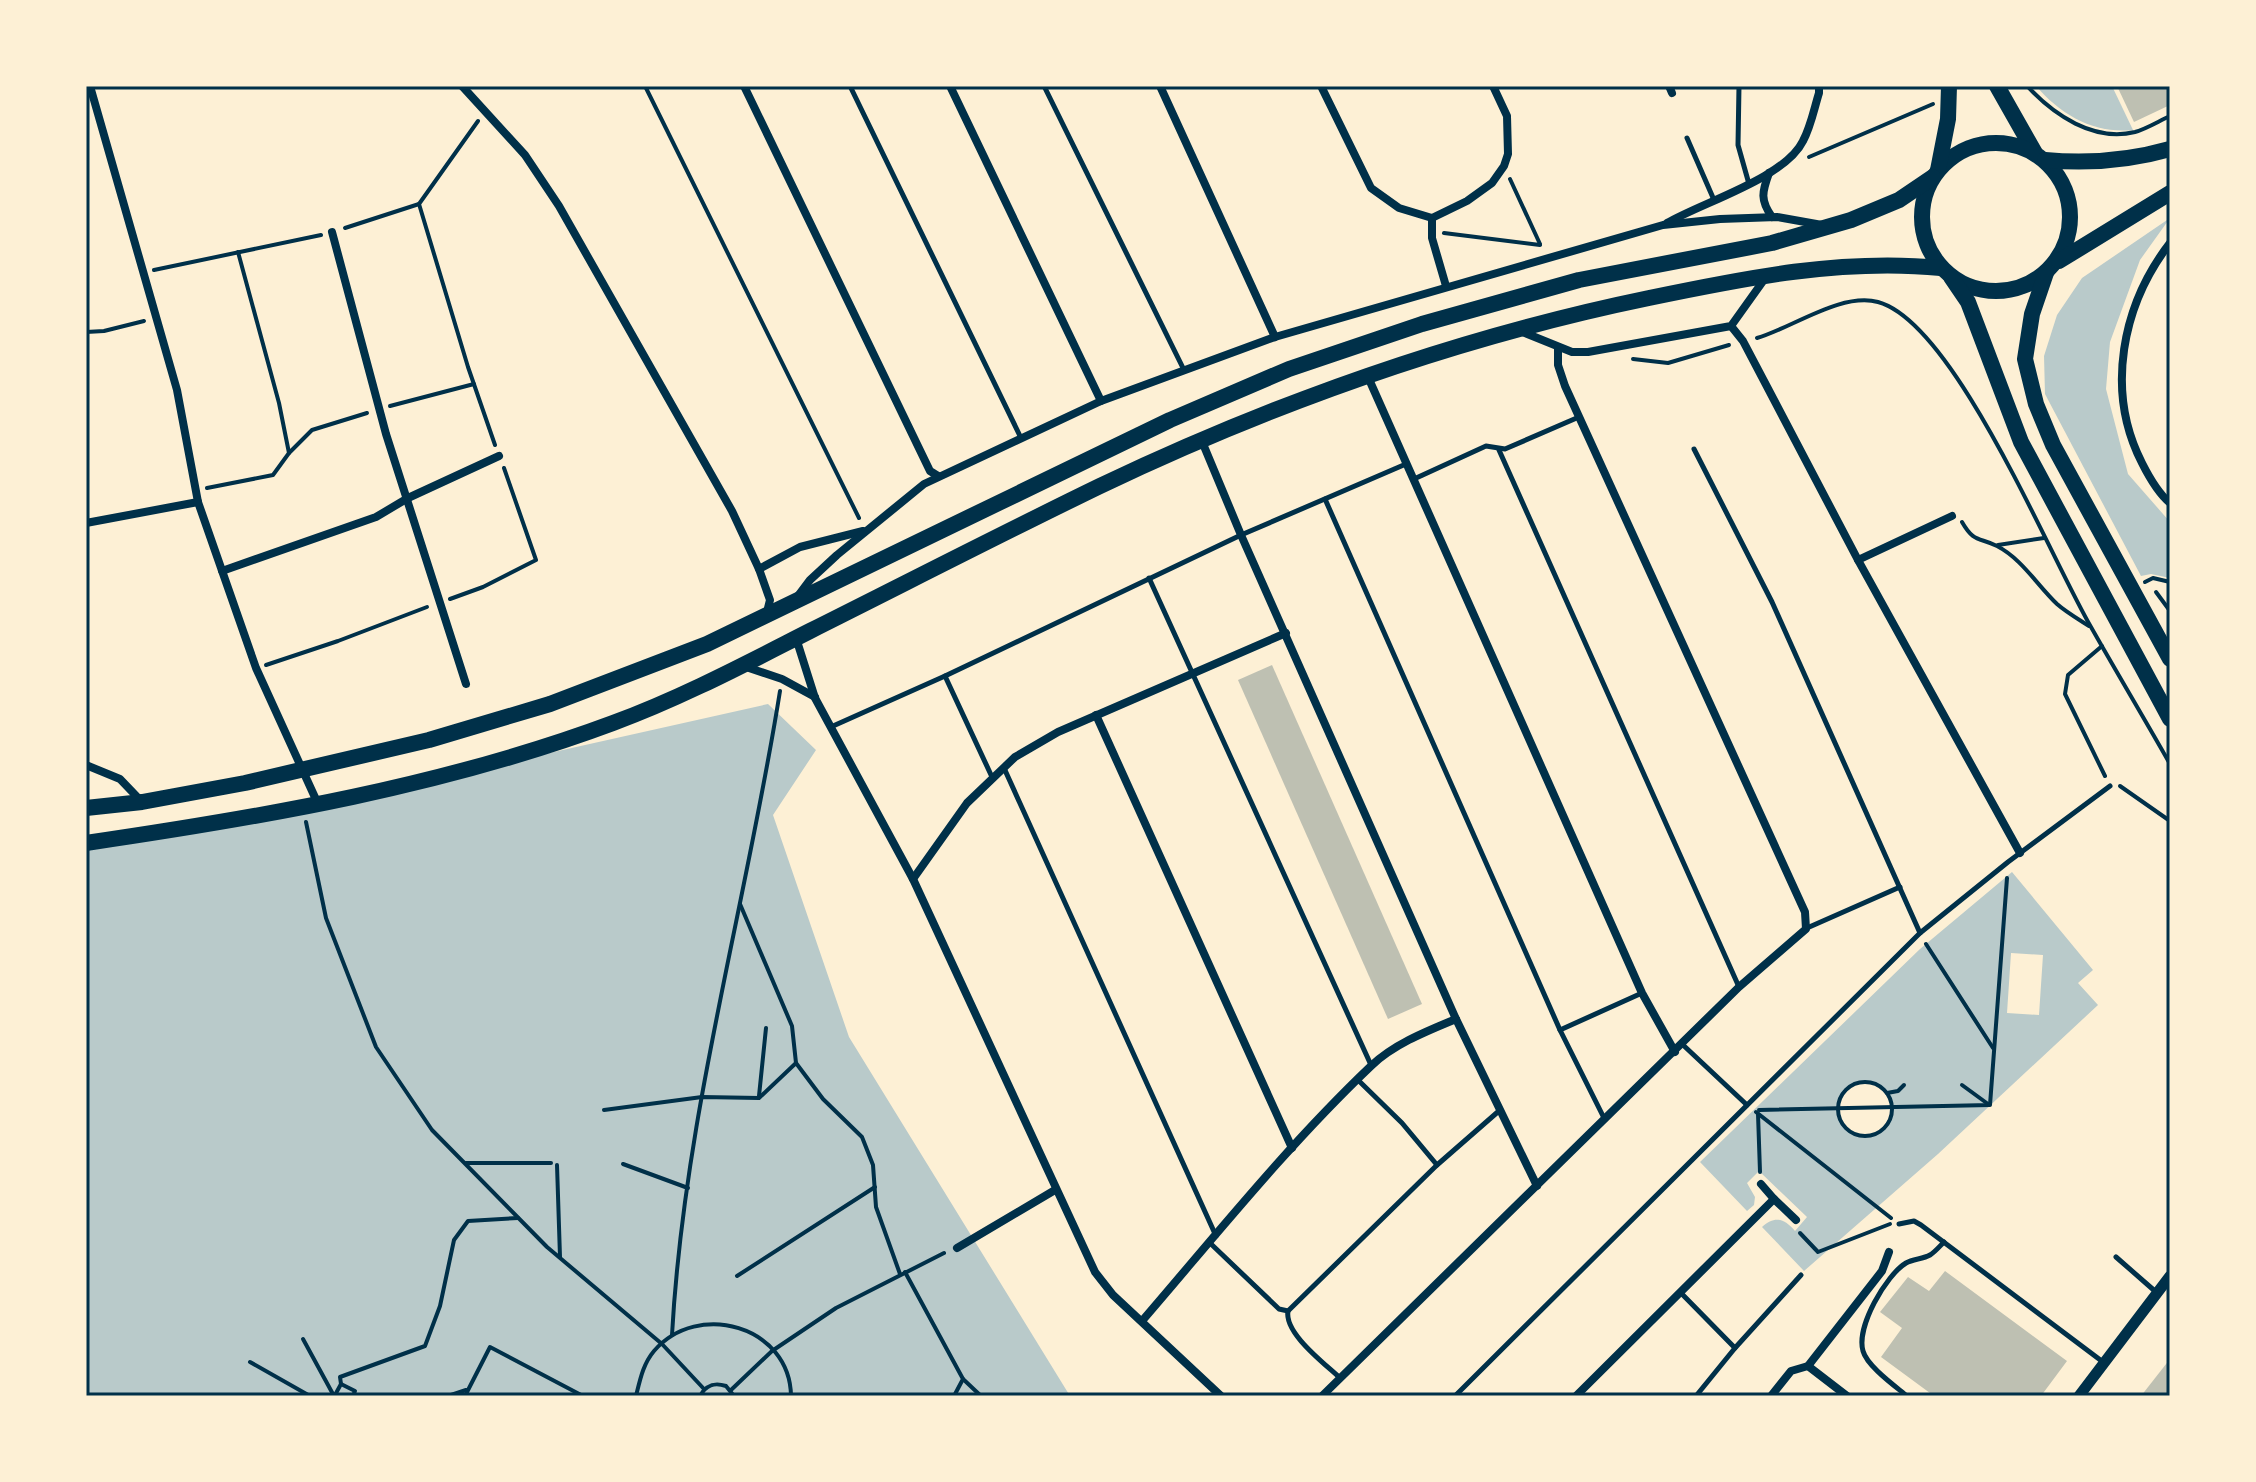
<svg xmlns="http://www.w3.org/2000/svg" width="2256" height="1482" font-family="Bitter,serif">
<rect width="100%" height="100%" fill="#fdf0d5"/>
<g fill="#b9caca" fill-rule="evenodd">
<path d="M2036 86H2112L2133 130C2094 134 2061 115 2036 86Z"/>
<polygon points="2170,218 2140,260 2110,342 2106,389 2128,474 2170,522 2170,578 2151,574 2141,576 2045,394 2044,356 2057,315 2082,278"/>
<polygon points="768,704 816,750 773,815 849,1037 1070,1396 86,1396 86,843 318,805"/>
<path d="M2012 872 2093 970 2078 983 2098 1005 1938 1154 1804 1271 1762 1227C1775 1215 1785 1219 1795 1231L1807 1217 1759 1171 1747 1183 1755 1197 1754 1205 1747 1211 1700 1162 1920 949ZM2011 953 2043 955 2039 1015 2007 1013ZM1865 1081C1881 1085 1888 1092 1893 1107 1884 1145 1843 1148 1837 1108 1841 1092 1849 1084 1865 1081Z"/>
</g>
<g fill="#bec0b2">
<polygon points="2117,86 2170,86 2170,105 2134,122"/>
<polygon points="1272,665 1422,1004 1388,1019 1238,680"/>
<polygon points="1945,1271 2067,1361 2041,1396 1934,1396 1881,1357 1902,1328 1880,1312 1908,1277 1929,1291"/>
<polygon points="2170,1359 2170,1396 2141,1396"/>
</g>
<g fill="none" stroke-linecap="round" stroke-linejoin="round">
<g stroke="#003049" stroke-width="4">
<polyline points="645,86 859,518"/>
<path d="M2027 86C2054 115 2093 142 2135 132 2146 129 2159 121 2170 116"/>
<polyline points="478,121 419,204 468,367 495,445"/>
<polyline points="1809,157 1933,104"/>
<polyline points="1510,179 1540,244"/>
<polyline points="345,228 419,204"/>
<polyline points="1444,233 1540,245"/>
<polyline points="154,270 321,235"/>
<polyline points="86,332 104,331 144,321"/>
<path d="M1757 338C1792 328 1841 292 1878 302 1955 323 2049 555 2091 627 2117 673 2144 718 2170 764"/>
<polyline points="1633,359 1668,363 1729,345"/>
<polyline points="390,406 474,384"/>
<polyline points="289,453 312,430 367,413"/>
<polyline points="207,488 273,475 289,453 279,403 238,252"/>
<path d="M1962 522C1974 543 1979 537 1997 546 2022 559 2037 585 2057 604 2066 612 2078 619 2089 626"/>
<polyline points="1998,545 2044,538"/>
<polyline points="2145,582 2153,578 2170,582"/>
<polyline points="2156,592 2170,611"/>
<polyline points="450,599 483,587 536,560 504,468"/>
<polyline points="2102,646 2068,675 2065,694 2105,776"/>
<polyline points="266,665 338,641 427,607"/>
<polyline points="2120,786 2170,821"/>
<polyline points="306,822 326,918 376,1047 432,1130 547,1247 662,1344 704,1389"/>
<polyline points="740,904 792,1026 796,1063"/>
<polyline points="1926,944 1993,1048"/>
<circle cx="1865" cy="1109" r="27"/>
<polyline points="1962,1085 1988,1104"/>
<polyline points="1887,1093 1898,1091 1904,1085"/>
<polyline points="759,1096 766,1028"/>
<polyline points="604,1110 702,1097 759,1098 796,1063 823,1099 862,1137 873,1165 876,1207 900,1274"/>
<polyline points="1759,1110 1990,1105 2007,878"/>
<polyline points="1756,1112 1891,1218"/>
<polyline points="1758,1114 1760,1172"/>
<polyline points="466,1163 551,1163"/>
<polyline points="623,1164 688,1188"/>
<polyline points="557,1165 560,1257"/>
<polyline points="1800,1233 1818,1252 1890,1224"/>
<polyline points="905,1272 963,1379 954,1396"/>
<polyline points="737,1276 875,1187"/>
<path d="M672 1335C684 1117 746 906 780 691"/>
<polyline points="303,1339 334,1396"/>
<polyline points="250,1362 310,1396"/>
<polyline points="963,1379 981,1396"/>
<polyline points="341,1384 340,1377 425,1346 440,1306 454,1240 468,1221 518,1218"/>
<polyline points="731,1390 772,1351 836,1308 944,1253"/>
<polyline points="335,1395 341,1384 355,1391 353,1396"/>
<polyline points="448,1396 466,1390"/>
<polyline points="465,1396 490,1347 583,1396"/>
<path d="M636 1396C640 1380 643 1364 654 1351 698 1300 790 1326 791 1396"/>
<path d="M700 1396C706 1385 714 1382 726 1386L734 1396"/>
</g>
<g stroke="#003049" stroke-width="5">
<polyline points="850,86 1021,438"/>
<polyline points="1044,86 1184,370"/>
<polyline points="1739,86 1738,145 1749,184"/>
<polyline points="1687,138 1714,200"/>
<polyline points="1694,449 1772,602 1920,933"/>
<polyline points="1499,450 1739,987"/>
<polyline points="1414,479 1486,446 1505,449 1579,417"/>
<polyline points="1325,499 1560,1030 1605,1120"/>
<polyline points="1149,578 1371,1065"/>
<polyline points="833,726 945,676"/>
<polyline points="1004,768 1216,1236"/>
<polyline points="992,777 945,676 1241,535 1406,464"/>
<polyline points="1807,928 1900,887"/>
<polyline points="1560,1030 1642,993"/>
<polyline points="1682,1044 1747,1105"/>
<polyline points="1358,1080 1402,1123 1437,1165"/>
<polyline points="1899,1224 1914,1221 1921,1225 2103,1362"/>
<polyline points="1210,1243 1279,1309 1288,1311 1437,1165 1500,1110"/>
<polyline points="2116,1257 2156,1292"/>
<polyline points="1680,1292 1735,1348"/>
<path d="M1288 1311C1284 1333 1324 1363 1340 1378"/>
<polyline points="1455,1396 1920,933 2008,862 2110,786"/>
<polyline points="1696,1396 1735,1348 1801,1275"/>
<path d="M1907 1396C1895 1386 1867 1366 1863 1351 1856 1327 1886 1275 1906 1263 1913 1259 1923 1259 1930 1255 1935 1252 1940 1246 1944 1242"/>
</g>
<g stroke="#003049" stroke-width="8">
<polyline points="90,86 177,390 198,502 256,668 318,804"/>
<polyline points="462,86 525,155 559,206 732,511 759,569 770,600 767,612"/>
<polyline points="744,86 930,471 938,476"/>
<polyline points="950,86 1101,401"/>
<polyline points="1160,86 1275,337"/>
<polyline points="1321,86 1371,188 1399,208 1432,218"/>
<polyline points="1669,86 1672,93"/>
<path d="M1769 173C1762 192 1760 200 1772 217"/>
<polyline points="1432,218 1467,201 1492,183 1504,166 1508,154 1507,116 1493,86"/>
<polyline points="1432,218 1432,238 1446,286"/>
<path d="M1667 223C1703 202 1785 178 1803 141 1811 126 1814 109 1819 93V86"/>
<polyline points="332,232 386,434 466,684"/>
<path d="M2170 243C2122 305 2105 391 2142 463 2149 477 2158 493 2170 503"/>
<polyline points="1731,326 1743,341 1858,560 2020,853"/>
<polyline points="1520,331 1572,352 1588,352 1731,326 1766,277"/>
<polyline points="1368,377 1642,993 1675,1052"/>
<polyline points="1201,439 1241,535 1456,1019 1537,1186"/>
<polyline points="86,523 198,502"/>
<polyline points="1858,560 1952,516"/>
<polyline points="759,569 800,547 863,531"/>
<polyline points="222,571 376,517 408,498 499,456"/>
<polyline points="798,596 810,580 837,555 924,484 1101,401 1275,337 1663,225 1720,219 1777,217 1822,225"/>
<polyline points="796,638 815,698 913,879 1095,1272 1113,1295 1221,1396"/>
<polyline points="743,666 782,679 815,697"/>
<polyline points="1096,715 1292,1148"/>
<polyline points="86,765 120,779 142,802"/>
<polyline points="913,879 967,803 1015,757 1058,732 1286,633"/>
<polyline points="1761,1184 1774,1199"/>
<polyline points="957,1248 1055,1190"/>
<path d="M1142 1321C1216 1235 1288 1145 1371 1066 1394 1044 1427 1031 1456 1019"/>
<polyline points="1808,1366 1847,1396"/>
<polyline points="1322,1396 1739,987 1806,929 1805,912 1565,386 1558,365 1558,347"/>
<polyline points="1576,1396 1774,1199 1796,1220"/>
<polyline points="1771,1396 1791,1371 1808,1366 1882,1271 1889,1252"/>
</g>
<polyline stroke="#003049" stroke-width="11" points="2079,1396 2170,1276"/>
<g stroke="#003049" stroke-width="16">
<polyline points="1997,86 2035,153"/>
<circle cx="1996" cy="217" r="74"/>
<path d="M2045 160C2088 164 2128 161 2170 149"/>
<polyline points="1938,170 1948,119 1949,86"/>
<polyline points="2059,261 2170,193"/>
<polyline points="2046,273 2032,314 2025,359 2036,404 2053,445 2170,659"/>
<polyline points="1951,277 1968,302 2021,442 2170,719"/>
<polyline points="86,808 142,802 245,783 429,740 550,704 707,644 1170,420 1289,369 1422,324 1579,280 1772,243 1851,220 1899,200 1933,177"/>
<path d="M86 843C264 817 444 786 613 723 681 698 745 664 810 631 906 583 1003 533 1100 486 1274 403 1460 337 1649 298 1745 278 1843 258 1941 268"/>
</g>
</g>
<rect width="2256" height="1482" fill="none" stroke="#fdf0d5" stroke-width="176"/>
<rect x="88" y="88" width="2080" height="1306" fill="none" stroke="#003049" stroke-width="3"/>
</svg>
